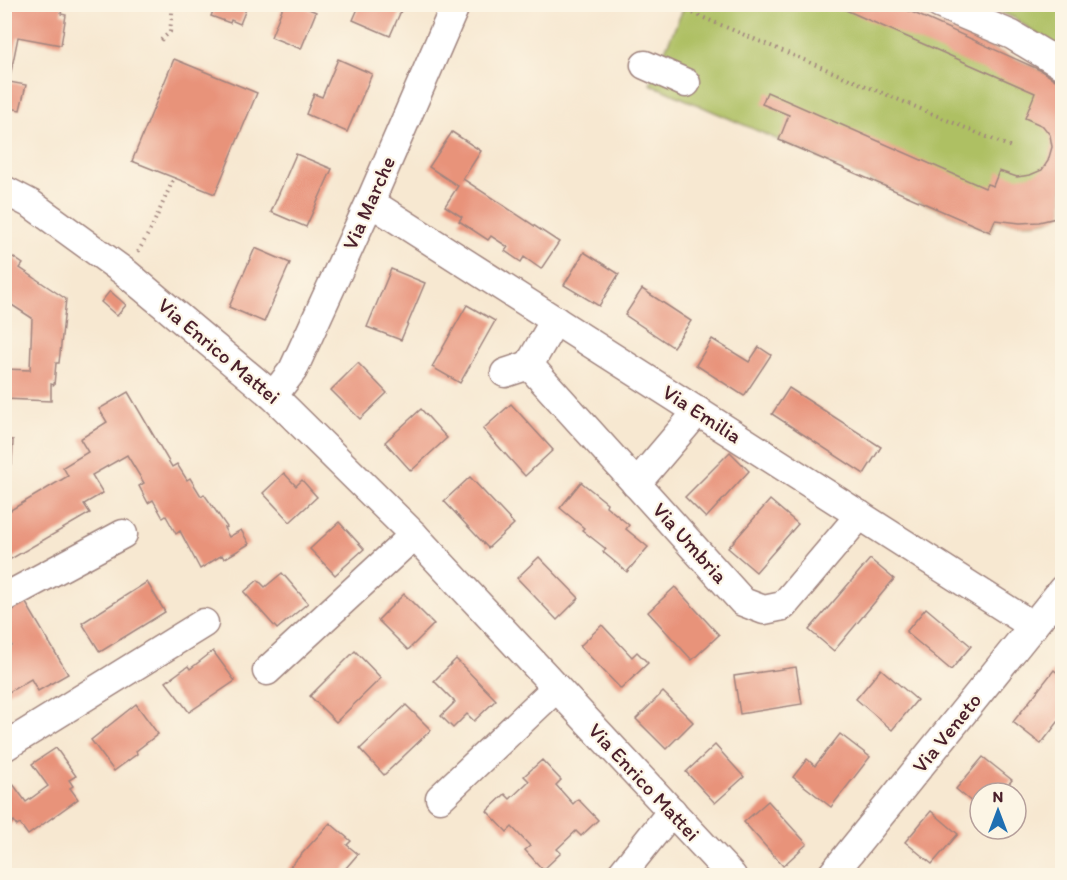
<svg xmlns="http://www.w3.org/2000/svg" width="1067" height="880" font-family="Itim,sans-serif">
<rect width="100%" height="100%" fill="#fcf5e5"/>
<filter id="ink" filterUnits="userSpaceOnUse"><feTurbulence type="fractalNoise" baseFrequency=".0167" numOctaves="2"/><feDisplacementMap in="SourceGraphic" scale="12" xChannelSelector="R" yChannelSelector="G"/><feConvolveMatrix kernelMatrix="1 2 1 2 8 2 1 2 1" color-interpolation-filters="sRGB"/></filter>
<filter id="wash" filterUnits="userSpaceOnUse"><feTurbulence type="fractalNoise" baseFrequency=".008" numOctaves="4" result="noise"/><feDisplacementMap in="SourceGraphic" scale="24" xChannelSelector="R" yChannelSelector="G"/><feGaussianBlur stdDeviation="1.35" result="paint"/><feColorMatrix in="noise" values="0 0 0 0 0 0 0 0 0 0 0 0 0 0 0 0 0 1.4 0 .05"/><feComposite in="paint" operator="in"/></filter>
<g filter="url(#wash)">
<rect width="100%" height="100%" fill="#f7e8d1"/>
<g fill="#aec063" stroke="#7c7047" stroke-width="1.5">
<path d="M685 5H894L1040 70 1062 84V214C1043 227 1018 223 996 220L990 232 650 84Z"/>
<polygon points="983,5 1062,5 1062,52 1014,18"/>
</g>
<g id="blocks">
<g fill="#e8937a">
<polygon points="4,4 63,4 61,14 66,15 61,45 18,37 9,82 26,85 20,110 4,107"/>
<polygon points="216,4 248,4 240,24 231,20 230,23 211,16"/>
<polygon points="284,4 297,4 316,12 301,49 271,37"/>
<polygon points="360,4 404,4 390,36 353,20"/>
<polygon points="832,4 894,4 1040,70 1062,84 1062,214 1056,218 1039,222 1020,223 995,220 990,232 779,140 789,115 762,104 767,92 985,188 987,184 993,186 999,171 1017,177 1030,175 1042,170 1048,161 1052,147 1050,135 1043,126 1025,118 1035,93"/>
<polygon points="174,59 257,93 215,194 132,161"/>
<polygon points="338,59 372,74 347,132 306,114 314,94 322,97"/>
<polygon points="452,132 481,151 463,179 559,242 541,269 524,257 521,262 505,251 508,247 491,236 488,240 459,221 462,217 445,206 458,186 429,167"/>
<polygon points="296,154 332,169 306,227 271,212"/>
<polygon points="255,248 290,263 264,322 229,307"/>
<polygon points="4,251 23,264 20,268 66,299 59,363 56,363 54,385 51,384 51,401 4,399 4,369 30,370 32,318 4,300"/>
<polygon points="584,252 619,274 599,306 564,285"/>
<polygon points="391,269 425,283 401,340 367,327"/>
<polygon points="642,289 691,321 673,347 625,315"/>
<polygon points="110,291 126,305 117,316 101,302"/>
<polygon points="467,305 495,321 460,383 432,367"/>
<polygon points="712,339 749,362 759,347 771,355 744,396 696,365"/>
<polygon points="358,363 387,393 360,419 331,390"/>
<polygon points="789,388 881,447 864,474 772,414"/>
<polygon points="128,392 172,467 177,464 187,480 190,478 201,496 204,494 227,527 224,528 229,537 241,530 249,544 224,559 222,555 200,569 180,531 176,534 166,516 163,518 153,500 148,503 139,486 144,483 127,455 92,475 103,493 84,504 90,513 4,563 4,514 68,476 63,467 88,452 80,439 107,422 99,409"/>
<polygon points="511,404 553,450 525,476 483,429"/>
<polygon points="421,409 447,438 411,471 385,442"/>
<polygon points="4,439 13,440 12,464 4,467"/>
<polygon points="730,452 749,471 706,518 685,497"/>
<polygon points="284,473 296,486 302,480 317,497 290,522 263,493"/>
<polygon points="470,477 514,524 488,548 444,501"/>
<polygon points="581,482 607,503 606,506 629,525 626,529 648,547 627,572 603,552 606,549 582,530 584,528 560,508"/>
<polygon points="770,500 798,524 756,572 728,548"/>
<polygon points="339,522 364,549 335,575 310,549"/>
<polygon points="539,557 579,598 557,620 517,578"/>
<polygon points="870,559 894,579 834,651 809,630"/>
<polygon points="282,573 308,603 277,629 244,592 258,580 265,587"/>
<polygon points="147,582 165,612 100,652 82,623"/>
<polygon points="675,587 719,635 692,660 648,612"/>
<polygon points="404,594 434,624 408,650 378,620"/>
<polygon points="23,598 68,674 38,691 31,679 4,695 4,650 12,646 4,634 4,609"/>
<polygon points="926,608 971,646 951,670 906,632"/>
<polygon points="602,625 632,657 637,652 648,663 621,689 580,646"/>
<polygon points="213,651 235,681 189,712 166,682 188,666 190,669"/>
<polygon points="355,651 381,678 336,722 310,696"/>
<polygon points="456,659 496,700 474,721 467,714 453,728 441,716 455,702 434,681"/>
<polygon points="796,667 802,704 740,714 734,676"/>
<polygon points="881,669 917,700 892,730 856,699"/>
<polygon points="1054,670 1062,677 1062,717 1041,744 1013,722"/>
<polygon points="663,692 693,722 666,749 636,719"/>
<polygon points="136,704 158,734 136,751 137,754 114,771 91,740"/>
<polygon points="406,705 431,730 384,775 360,749"/>
<polygon points="840,734 870,757 831,807 793,777 807,759 815,766"/>
<polygon points="715,745 744,777 715,803 686,772"/>
<polygon points="56,748 76,776 69,780 73,786 70,788 78,799 28,835 20,824 17,826 14,821 7,827 4,823 4,790 13,784 26,802 48,786 32,764"/>
<polygon points="983,757 1012,780 1001,793 980,793 980,809 956,789"/>
<polygon points="542,760 561,780 556,785 573,804 578,799 598,820 581,836 576,831 557,849 561,853 543,870 525,850 530,846 512,827 507,832 487,811 505,794 510,799 529,781 524,776"/>
<polygon points="768,801 807,844 783,866 744,822"/>
<polygon points="931,811 958,834 932,864 905,842"/>
<polygon points="330,823 351,841 347,845 358,854 339,876 295,876 288,869"/>
</g>
</g>
</g>
<g filter="url(#ink)">
<use href="#blocks" fill-opacity="0" stroke="#a0847e" stroke-width="1.5"/>
<g fill="none" stroke-linecap="round" stroke-linejoin="round">
<g stroke="#a0847e" stroke-width="31">
<g id="minor">
<polyline points="939,4 1012,35 1062,65"/>
<polyline points="645,65 686,83"/>
<polyline points="4,190 31,204 126,273 273,396 414,535 732,876"/>
<polyline points="370,202 1033,626"/>
<polyline points="555,320 529,365 743,602 764,610 783,606 860,515"/>
<polyline points="505,373 529,365"/>
<polyline points="273,396 293,370 370,202 456,4"/>
<polyline points="636,484 698,411"/>
<polyline points="4,598 123,534"/>
<polyline points="267,671 414,535"/>
<polyline points="4,747 204,623"/>
<polyline points="440,798 556,688"/>
<polyline points="620,876 672,811"/>
<polyline points="831,876 1062,590"/>
</g>
</g>
<g stroke="#a0847e" stroke-width="4" stroke-dasharray="1.5 4.5" stroke-linecap="butt">
<polyline points="671,4 1011,147"/>
<polyline points="161,40 170,32 173,4"/>
<polyline points="138,252 152,227 174,178"/>
</g>
<use href="#minor" stroke="#fff" stroke-width="28"/>
</g>
</g>
<g text-anchor="middle" stroke-width="4.5" stroke-linejoin="round" paint-order="stroke">
<g font-size="21" fill="#4a1f2b" stroke="#fcf5e5">
<text transform="translate(369 203) rotate(-66)" y="7">Via Marche</text>
<text transform="translate(219 351) rotate(40)" y="7">Via Enrico Mattei</text>
<text transform="translate(702 414) rotate(33)" y="7">Via Emilia</text>
<text transform="translate(690 543) rotate(48)" y="7">Via Umbria</text>
<text transform="translate(947 733) rotate(-51)" y="7">Via Veneto</text>
<text transform="translate(644 782) rotate(47)" y="7">Via Enrico Mattei</text>
</g>
</g>
<rect width="1067" height="880" fill="none" stroke="#fcf5e5" stroke-width="24"/>
<g transform="translate(998 811)"><circle r="28" fill="#fcf5e5" stroke="#b59f9b" stroke-width="1.5"/>
<path d="M0-4.5L10 22L0 15L-10 22Z" fill="#1f6fb2"/>
<text y="-9" font-size="16" font-weight="bold" text-anchor="middle" fill="#4a1f2b">N</text>
</g>
</svg>
